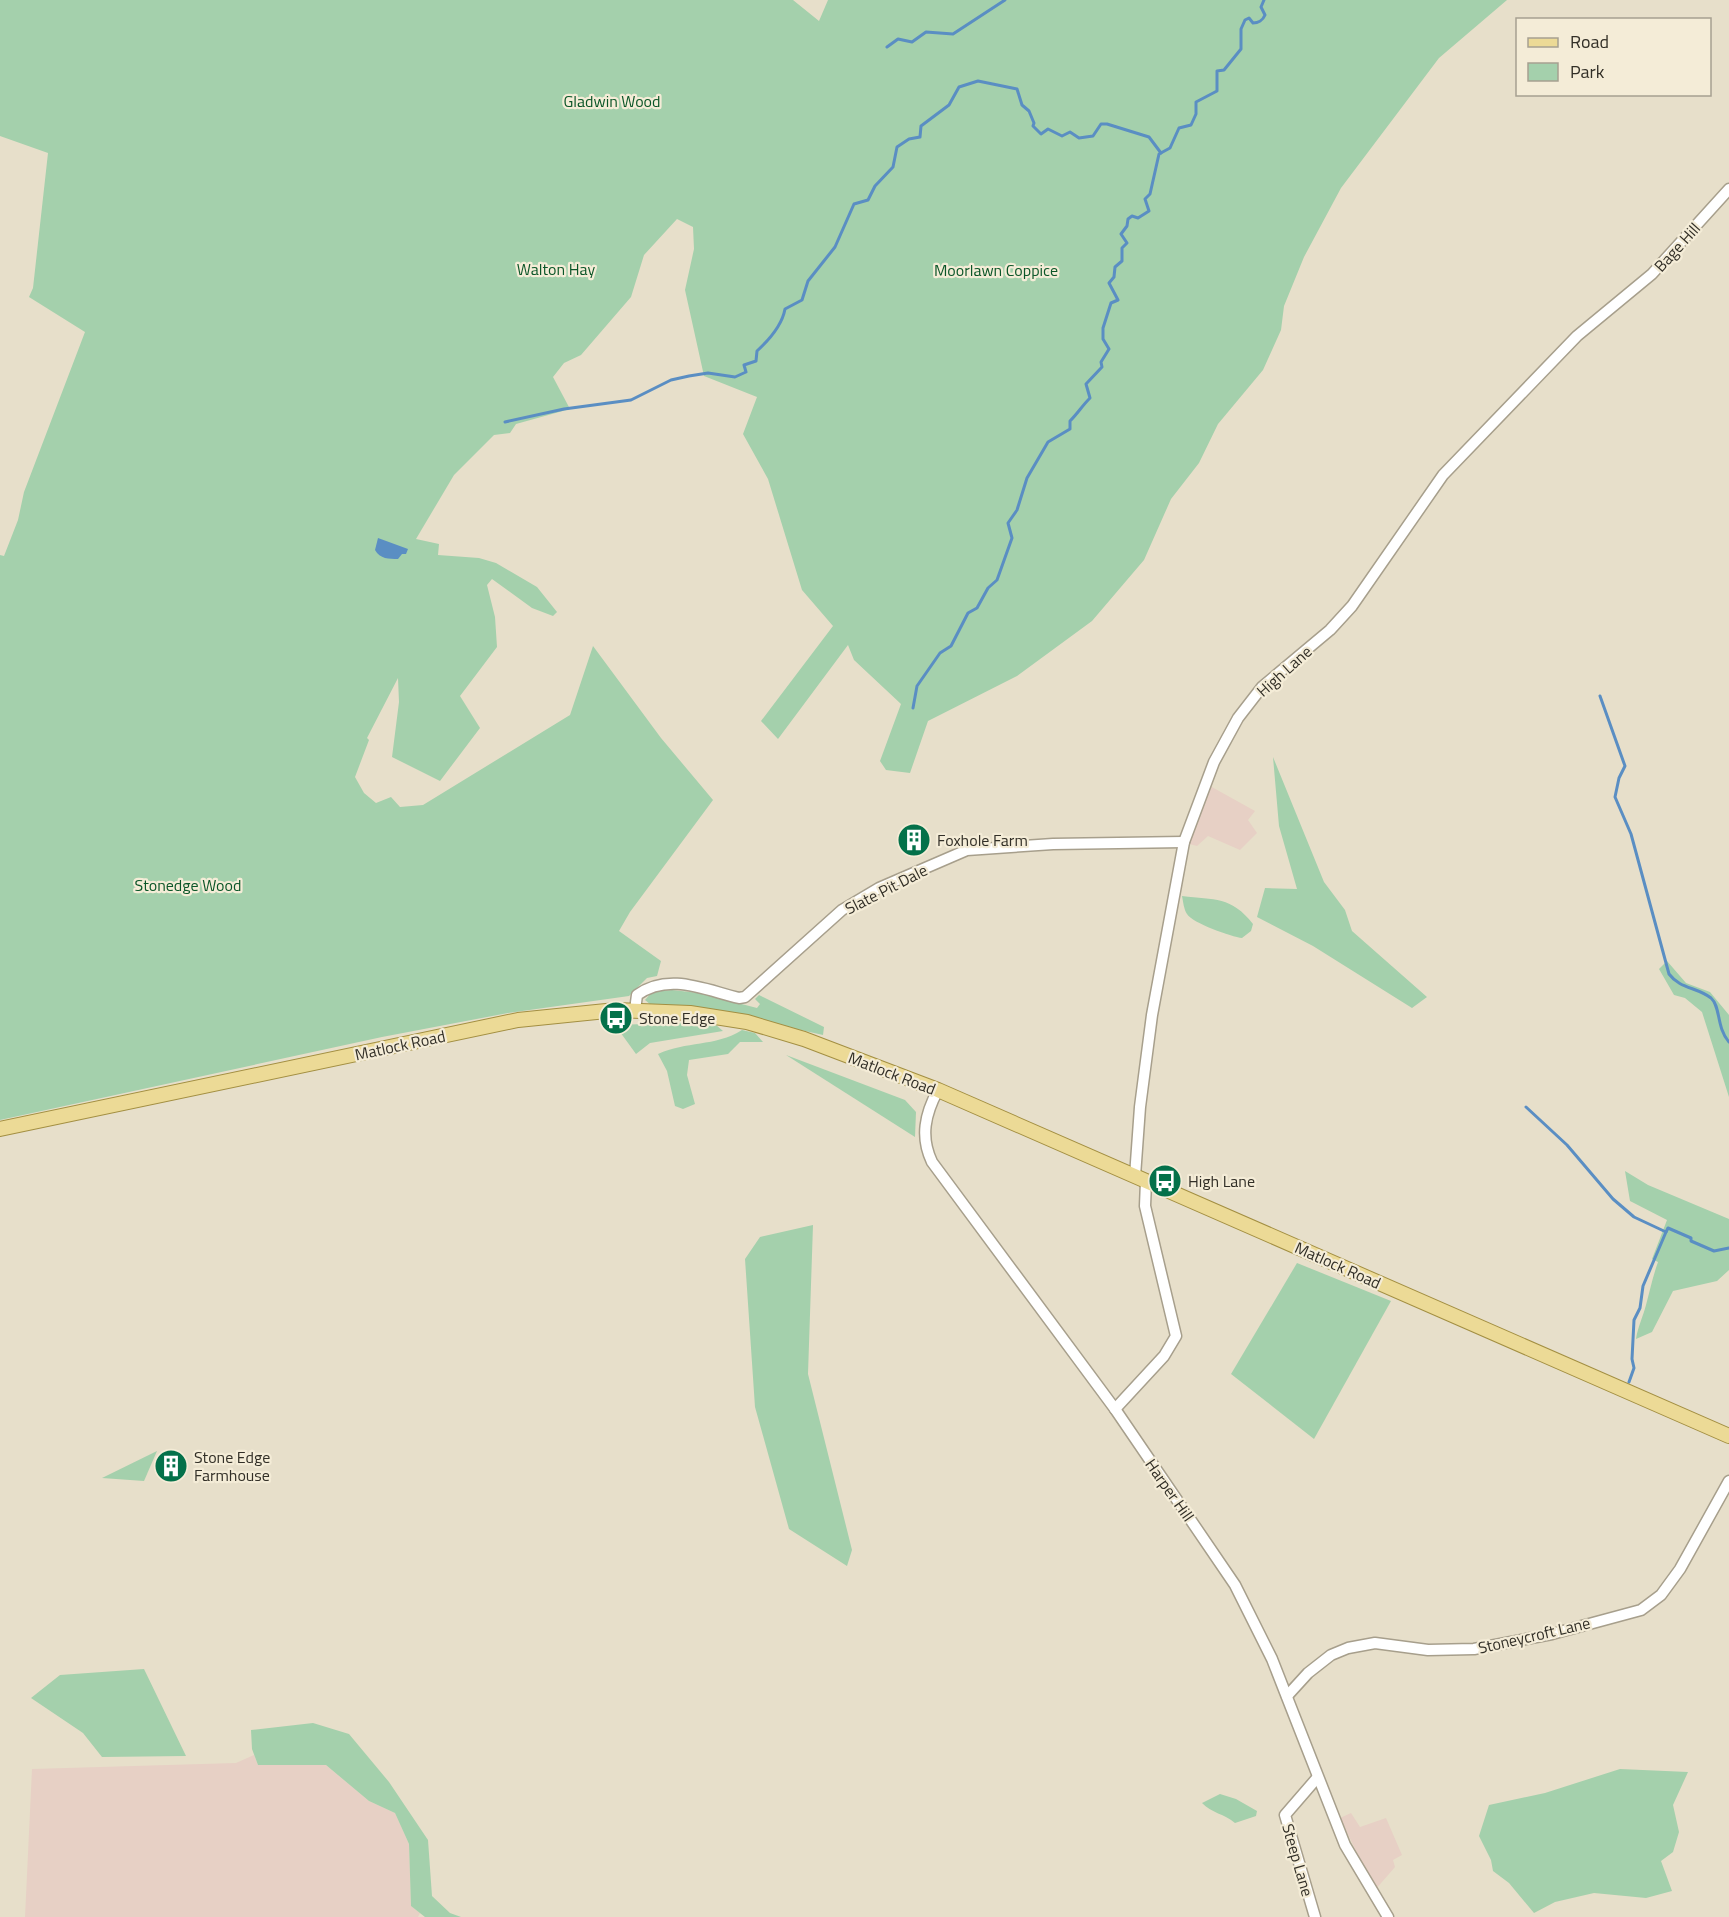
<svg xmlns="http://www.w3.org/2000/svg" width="1729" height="1917" font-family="'Titillium Web',sans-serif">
<rect width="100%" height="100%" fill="#e7dfca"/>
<g fill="#e7d0c5">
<polygon points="1210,786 1255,811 1248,820 1257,833 1240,850 1208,836 1197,846 1189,844"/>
<polygon points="254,1755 258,1765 326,1765 369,1801 395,1813 409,1844 411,1906 420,1913 418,1917 25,1917 32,1769 236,1763"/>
<polygon points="1351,1813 1360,1827 1386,1818 1402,1855 1393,1860 1395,1867 1375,1890 1340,1818"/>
</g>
<g fill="#a4d0ac">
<polygon points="0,0 793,0 819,21 828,0 1507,0 1439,58 1341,188 1304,257 1284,306 1281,330 1263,370 1218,424 1199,463 1171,499 1144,560 1092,621 1017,676 928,721 910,773 886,770 880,761 901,704 854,660 848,645 778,739 761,721 833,626 802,590 768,479 743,434 757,397 704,376 685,290 694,249 693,227 677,219 644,255 631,297 581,355 564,363 553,377 570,409 516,424 510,433 494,435 454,475 416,539 439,544 438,555 479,558 496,563 537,587 557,612 553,616 532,608 492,579 487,585 495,617 497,647 460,696 480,728 440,781 392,757 399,702 398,678 367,738 369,740 355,777 364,793 376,803 391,797 400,807 423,805 570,715 593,646 661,738 713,800 630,912 619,931 661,961 657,976 647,978 629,996 508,1013 382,1037 0,1120 0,555 4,556 18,520 24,492 85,332 29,297 33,288 48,153 0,136"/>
<polygon points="1273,757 1324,882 1345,910 1352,931 1427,997 1412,1008 1313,946 1257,917 1265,888 1297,889 1279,826"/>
<path d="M1182 896C1215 900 1231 896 1253 924L1251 931 1242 938C1232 937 1192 923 1187 914 1184 910 1183 901 1182 896Z"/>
<polygon points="1667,961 1686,983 1710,992 1729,1015 1729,1097 1702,1012 1685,998 1674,995 1659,969"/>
<polygon points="672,990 699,993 757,1008 760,1004 755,999 759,995 824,1027 823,1035 708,1009 651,1005 645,1000 652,992"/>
<polygon points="675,1023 716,1025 723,1031 650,1043 636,1054 615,1025"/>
<path d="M742 1030 755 1033 763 1042H740L728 1054 689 1060 687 1075 695 1104 683 1109 675 1106 667 1071 658 1054C686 1041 715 1047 742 1030Z"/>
<polygon points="786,1055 905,1100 916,1112 915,1137"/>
<path d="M1625 1171 1648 1185 1729 1219V1270L1717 1281 1673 1291 1652 1332 1636 1339C1638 1326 1643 1317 1646 1305 1650 1290 1653 1276 1658 1262L1652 1259 1667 1220 1630 1201Z"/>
<polygon points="813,1225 808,1374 852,1550 847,1566 789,1529 755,1407 745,1259 760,1237"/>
<polygon points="1297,1263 1391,1301 1314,1439 1231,1374"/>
<polygon points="157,1451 144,1481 102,1478"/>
<polygon points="144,1669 186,1756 102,1757 83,1733 31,1698 60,1675"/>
<polygon points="313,1723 349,1734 389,1782 428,1840 432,1896 450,1913 461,1917 425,1917 411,1906 409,1844 395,1813 369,1801 326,1765 258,1765 252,1749 251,1730"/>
<polygon points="1620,1769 1688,1772 1673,1805 1679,1832 1673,1852 1661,1861 1672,1891 1646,1898 1594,1893 1555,1902 1534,1913 1509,1883 1493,1871 1491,1860 1479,1836 1489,1805 1545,1793"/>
<path d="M1220 1794 1236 1799 1257 1811 1256 1816 1235 1823C1225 1814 1211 1813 1202 1803Z"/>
</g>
<path fill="#5a8ec3" d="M378 538 408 549 406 554H402L398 559C389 559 380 559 375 550Z"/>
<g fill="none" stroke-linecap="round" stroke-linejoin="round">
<g stroke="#5a8ec3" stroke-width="3">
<polyline points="887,47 898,39 912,42 926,32 953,34 1005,0"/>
<path d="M505 422 564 409 631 400 671 380 689 376 708 373 735 377 746 372 744 365 756 361 757 351C769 340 782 326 785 309L802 300 808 281 835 247 854 204 868 200 875 186 893 167 897 147 909 139 920 137 921 126 949 105 959 87 978 81 1017 89 1022 105 1029 111 1034 123 1033 126 1041 134 1048 129 1062 136 1070 132 1079 138 1093 136 1101 124H1107L1149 137 1161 153"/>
<path d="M1600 696 1625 766 1619 778 1615 797 1631 834 1669 974C1680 989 1697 987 1711 998 1721 1007 1716 1027 1729 1042"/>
<path d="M913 708 917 686 940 653 951 646 968 613 977 608 988 588 997 580 1012 538 1008 523 1017 510 1027 478 1048 442 1070 429V421C1078 413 1082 406 1090 398L1086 384 1102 367 1101 362 1109 349 1103 339V328L1111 303 1118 300 1109 283 1114 277 1115 267 1122 261V248L1127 243 1121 234 1127 226 1128 219 1132 216 1138 218 1149 211 1145 199 1150 194 1159 154 1170 148 1179 128 1191 125 1196 114V102L1217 91V71L1224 70 1241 49V29L1245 20 1249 18 1253 23C1258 23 1263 20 1265 15L1261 7 1264 0"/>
<polyline points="1526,1107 1567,1145 1613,1199 1634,1217 1666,1232 1668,1228 1691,1238 1691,1241 1714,1251 1729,1248"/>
<polyline points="1629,1382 1634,1368 1632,1359 1634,1320 1640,1308 1643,1286 1666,1232"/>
</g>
<g stroke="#a79f8c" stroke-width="13">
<g id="minor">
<path d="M635 1010 637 995C669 972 705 990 739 998L745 997 842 910 879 888 967 850 1053 844 1184 842"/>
<path d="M938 1090C925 1114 920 1137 932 1162L1115 1409 1235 1585 1272 1659 1345 1845 1388 1917"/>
<polyline points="1135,1176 1140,1107 1152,1015 1184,842 1214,762 1238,718 1262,687 1330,630 1352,606 1443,475 1577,336 1652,274 1729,189"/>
<polyline points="1115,1409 1164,1356 1176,1336 1145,1206 1146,1181"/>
<polyline points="1287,1696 1308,1673 1331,1655 1348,1648 1375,1643 1428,1650 1474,1649 1552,1634 1641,1610 1661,1595 1680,1569 1729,1481"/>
<polyline points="1315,1917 1285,1815 1317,1778"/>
</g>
</g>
<g stroke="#a38f42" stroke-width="16">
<polyline id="major" points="0,1129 518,1020 616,1010 690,1013 747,1022 804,1039 938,1090 1729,1436"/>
</g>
<use href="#minor" stroke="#fff" stroke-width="10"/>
<use href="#major" stroke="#ecda96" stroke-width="14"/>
</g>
<defs>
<g id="building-disc" transform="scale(1.725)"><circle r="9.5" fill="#04714a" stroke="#f4ecd7"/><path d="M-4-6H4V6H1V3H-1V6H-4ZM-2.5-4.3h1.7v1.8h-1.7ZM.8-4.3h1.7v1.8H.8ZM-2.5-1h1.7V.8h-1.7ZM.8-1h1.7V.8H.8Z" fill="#fff"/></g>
<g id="bus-disc" transform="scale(1.725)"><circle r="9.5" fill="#04714a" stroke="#f4ecd7"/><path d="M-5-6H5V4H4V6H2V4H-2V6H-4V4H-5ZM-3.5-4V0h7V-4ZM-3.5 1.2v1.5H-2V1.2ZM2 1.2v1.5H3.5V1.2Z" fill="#fff"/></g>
</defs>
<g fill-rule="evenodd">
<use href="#building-disc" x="914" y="840"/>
<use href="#bus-disc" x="616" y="1018"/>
<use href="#bus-disc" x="1165" y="1181"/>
<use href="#building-disc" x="171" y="1466"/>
</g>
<g text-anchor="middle" stroke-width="4.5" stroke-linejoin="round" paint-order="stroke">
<g font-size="16" fill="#0b5628" stroke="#f4ecd7">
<text x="612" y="107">Gladwin Wood</text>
<text x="556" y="275">Walton Hay</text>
<text x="996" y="276">Moorlawn Coppice</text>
<text x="188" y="891">Stonedge Wood</text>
</g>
<g font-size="16" fill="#322f27" stroke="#f4ecd7">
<text transform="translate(1677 247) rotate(-48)" y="6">Bage Hill</text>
<text transform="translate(1284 671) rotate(-42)" y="6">High Lane</text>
<text transform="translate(886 889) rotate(-27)" y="6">Slate Pit Dale</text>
<text transform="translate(400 1045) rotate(-12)" y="6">Matlock Road</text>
<text transform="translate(892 1073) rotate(21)" y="6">Matlock Road</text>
<text transform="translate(1338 1265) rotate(24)" y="6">Matlock Road</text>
<text transform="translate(1170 1490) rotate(55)" y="6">Harper Hill</text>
<text transform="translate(1534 1635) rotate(-13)" y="6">Stoneycroft Lane</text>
<text transform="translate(1298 1860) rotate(74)" y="6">Steep Lane</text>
</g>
<g font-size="16" fill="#322f27" stroke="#f4ecd7" text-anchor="start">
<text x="937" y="846">Foxhole Farm</text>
<text x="639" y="1024">Stone Edge</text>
<text x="1188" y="1187">High Lane</text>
<text x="194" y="1463">Stone Edge<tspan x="194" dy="18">Farmhouse</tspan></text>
</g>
</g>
<rect x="1516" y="18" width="195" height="78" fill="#f4ecd7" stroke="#a6a091" stroke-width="1.5"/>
<rect x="1528" y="38" width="30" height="9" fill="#ecda96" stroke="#a6a091" stroke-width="1.5"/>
<text x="1570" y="48" font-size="18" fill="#322f27">Road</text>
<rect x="1528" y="63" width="30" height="18" fill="#a4d0ac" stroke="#a6a091" stroke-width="1.5"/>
<text x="1570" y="78" font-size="18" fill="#322f27">Park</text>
</svg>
